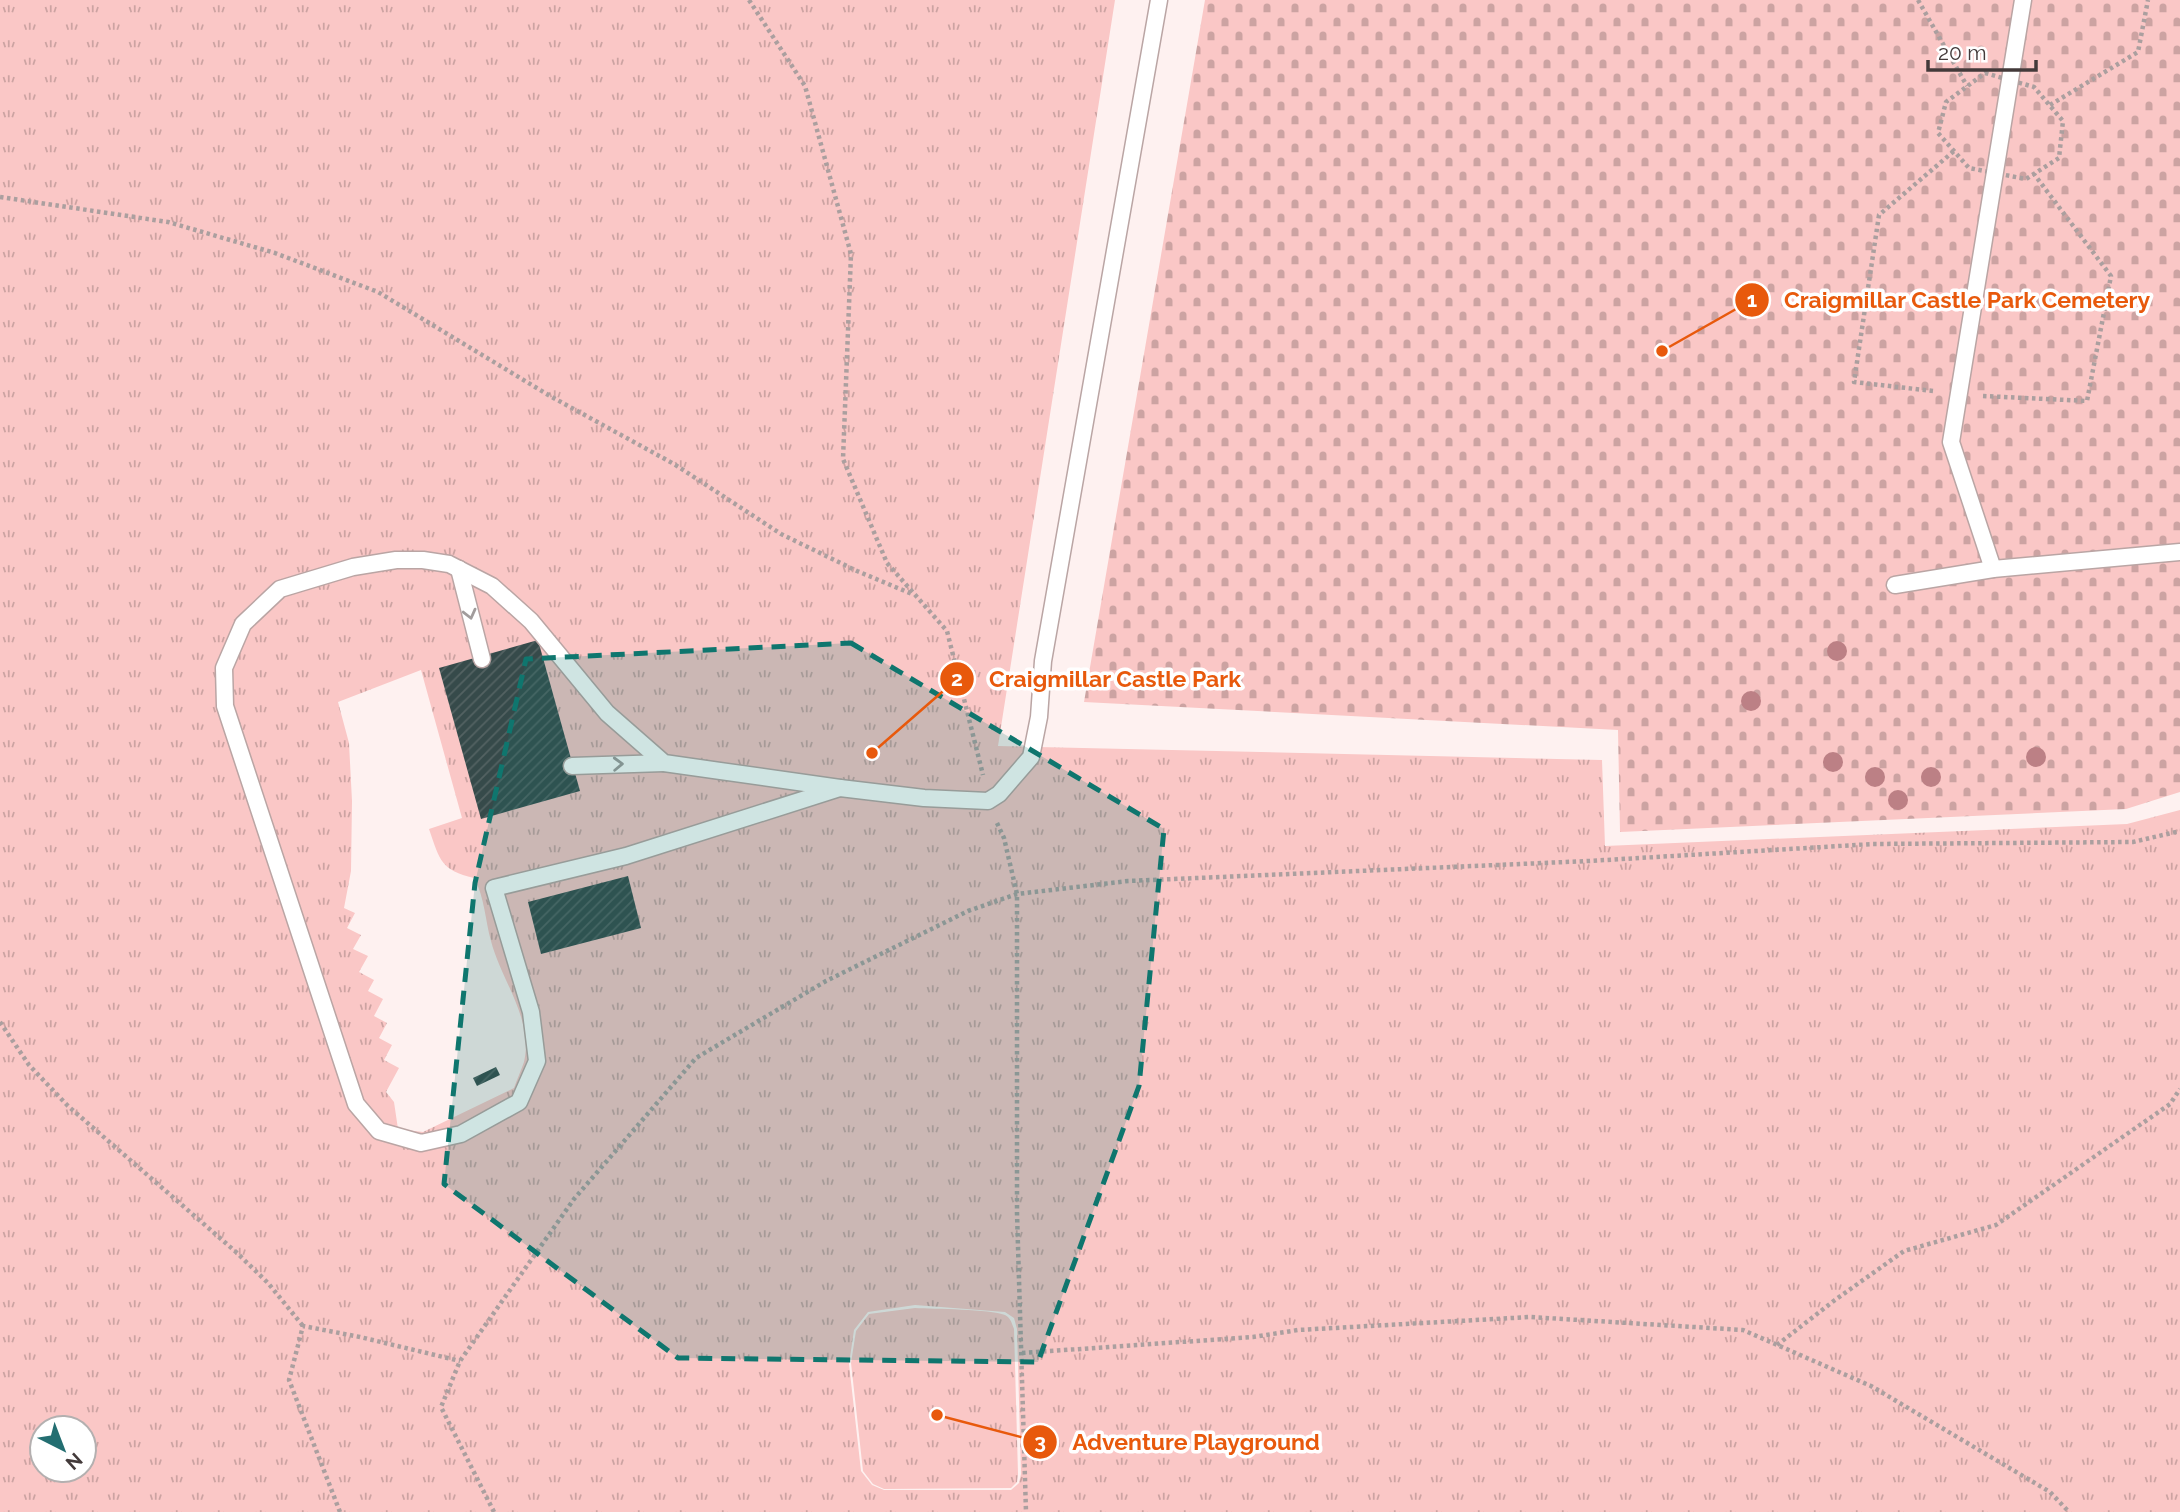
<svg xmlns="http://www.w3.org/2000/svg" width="2180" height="1512" font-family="Raleway,sans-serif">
<defs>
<pattern id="cemetery-stones" width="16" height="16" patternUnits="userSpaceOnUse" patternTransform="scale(1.75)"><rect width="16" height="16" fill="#fac7c6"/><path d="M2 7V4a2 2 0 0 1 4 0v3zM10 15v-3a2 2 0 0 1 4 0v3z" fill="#cca3a2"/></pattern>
<pattern id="park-tufts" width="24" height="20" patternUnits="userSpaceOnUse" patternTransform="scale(1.75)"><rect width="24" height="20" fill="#fac7c6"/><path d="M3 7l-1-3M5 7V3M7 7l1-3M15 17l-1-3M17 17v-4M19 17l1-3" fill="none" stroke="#cca3a2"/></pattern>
<pattern id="building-hatch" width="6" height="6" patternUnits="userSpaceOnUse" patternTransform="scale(1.75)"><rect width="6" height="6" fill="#364a4a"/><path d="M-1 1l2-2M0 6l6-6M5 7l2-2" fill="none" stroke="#536262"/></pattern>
</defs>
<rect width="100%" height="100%" fill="#fef1f0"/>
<polygon fill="url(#cemetery-stones)" points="1205,0 2180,0 2180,792 2126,809 1620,832 1618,730 1084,702"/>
<g fill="url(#park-tufts)" fill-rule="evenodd">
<path d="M0 0H1115L998 746 1602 760 1605 846 2127 824 2180 810V1512H0ZM421 670 462 818 429 829C440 861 441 870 474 878 485 898 485 920 491 941 501 980 534 1020 524 1062 521 1071 517 1079 514 1088L423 1132 398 1129 394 1102 386 1092 399 1068 384 1060 392 1045 379 1038 387 1023 374 1016 383 999 368 991 374 980 359 972 368 956 353 949 361 935 347 928 355 913 344 908 351 871 352 801 349 743 338 702ZM915 1305 1005 1312 1014 1318 1017 1329 1021 1474 1019 1483 1011 1490H884L872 1485 861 1471 849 1364 854 1330 868 1312ZM42 1428H84V1470H42Z"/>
<path d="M915 1308C934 1309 990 1309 1005 1315 1011 1318 1012 1324 1014 1329L1018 1474 1017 1482 1011 1488 884 1489 873 1484 863 1471 851 1363 856 1331 869 1314Z"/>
</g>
<g fill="url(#building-hatch)">
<polygon points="538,640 580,791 481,819 439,668"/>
<polygon points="628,876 641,928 541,954 528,902"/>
<polygon points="496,1067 500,1075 477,1086 473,1078"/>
</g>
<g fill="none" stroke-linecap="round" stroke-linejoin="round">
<g stroke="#baa5a4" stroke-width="19">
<g id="lane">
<polygon points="396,560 423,560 449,564 492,586 531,621 607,713 664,763 840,788 626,856 494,888 531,1012 537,1061 519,1102 461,1134 421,1143 379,1131 356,1104 225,706 224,668 243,624 280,589 353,567"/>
<polyline points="459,569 482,659"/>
<polyline points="1993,569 1951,442 2023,0"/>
<polyline points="1895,585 1993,569 2180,552"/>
<polyline points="572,766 664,763"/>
<polyline points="840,788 924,798 988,801 999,794 1031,757 1039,717 1043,661 1159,0"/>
</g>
</g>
<g stroke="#ab9f9f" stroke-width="4.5" stroke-dasharray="3.5 3.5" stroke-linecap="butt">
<polyline points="749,0 805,86 851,254 843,459 887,563 947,631 983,775"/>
<polyline points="1918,0 1967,86"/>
<polygon points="1985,73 2034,87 2063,121 2059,158 2026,179 1969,168 1938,133 1946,102"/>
<polyline points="2050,105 2138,52 2148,0"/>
<polyline points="0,197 168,222 275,253 378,292 550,396 674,464 781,534 857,571 912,594"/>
<polyline points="1933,391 1854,382 1879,215 1954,151"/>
<polyline points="1983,396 2087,401 2111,276 2034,174"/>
<polyline points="997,823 1004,838 1017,894 1017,1213 1026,1512"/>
<polyline points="0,1022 29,1065 68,1106 236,1252 268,1283 303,1326"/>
<polyline points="1777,1345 1835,1300 1904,1251 1996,1225 2170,1104 2180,1089"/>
<polyline points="1022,1353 1253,1337 1298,1330 1530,1317 1743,1330 1871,1386 2050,1492 2069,1512"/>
<polyline points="340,1512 289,1380 303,1326 360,1337 460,1361"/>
<polyline points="494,1512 441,1407 460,1361 574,1199 696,1058 826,981 968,911 1017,894 1128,881 1589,861 1873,844 2133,842 2180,831"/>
</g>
<use href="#lane" stroke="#fff" stroke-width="16"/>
</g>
<g fill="#bc8085">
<circle cx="1837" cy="651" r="10"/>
<circle cx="1751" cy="701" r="10"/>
<circle cx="2036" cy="757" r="10"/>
<circle cx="1833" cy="762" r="10"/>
<circle cx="1875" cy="777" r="10"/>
<circle cx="1931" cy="777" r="10"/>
<circle cx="1898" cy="800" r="10"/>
</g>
<defs><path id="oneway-chevron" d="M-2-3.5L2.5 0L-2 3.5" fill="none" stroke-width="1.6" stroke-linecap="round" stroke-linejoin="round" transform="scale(1.75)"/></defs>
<g stroke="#a19c9c">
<use href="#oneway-chevron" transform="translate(470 614) rotate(76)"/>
<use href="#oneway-chevron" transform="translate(618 764) rotate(-2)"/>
</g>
<path fill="#0f766e" fill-opacity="0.2" stroke="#0f766e" stroke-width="5" stroke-dasharray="14 9" stroke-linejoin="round" d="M851 643 1164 829 1139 1086 1038 1362 678 1358 444 1184 475 883 526 659Z"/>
<path fill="none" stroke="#e8590c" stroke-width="2.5" d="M1662 351L1752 300M872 753L957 679M937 1415L1040 1442"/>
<g fill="#e8590c" stroke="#fff" stroke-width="2.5">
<circle cx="1662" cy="351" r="7"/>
<circle cx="872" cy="753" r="7"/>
<circle cx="937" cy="1415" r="7"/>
<circle cx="1752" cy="300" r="18"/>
<circle cx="957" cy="679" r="18"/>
<circle cx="1040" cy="1442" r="18"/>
</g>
<g font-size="21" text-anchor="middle" font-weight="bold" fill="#fff">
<text x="1752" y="307">1</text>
<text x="957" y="686">2</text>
<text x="1040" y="1449">3</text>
</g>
<g font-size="23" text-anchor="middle" font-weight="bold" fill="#e8590c" stroke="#fff" stroke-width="7" stroke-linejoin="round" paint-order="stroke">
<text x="1967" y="308">Craigmillar Castle Park Cemetery</text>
<text x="1115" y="687">Craigmillar Castle Park</text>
<text x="1196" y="1450">Adventure Playground</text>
</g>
<g transform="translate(63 1449) rotate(138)"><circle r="33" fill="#ffffff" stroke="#b4b0b0" stroke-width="2"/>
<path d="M0-5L12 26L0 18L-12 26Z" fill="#236e71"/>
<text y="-10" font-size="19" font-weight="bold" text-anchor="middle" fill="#433a3a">N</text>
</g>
<path d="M1928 60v10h108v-10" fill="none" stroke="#433a3a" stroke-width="3.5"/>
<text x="1938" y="60" font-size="21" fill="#433a3a" stroke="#ffffff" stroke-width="5" paint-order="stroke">20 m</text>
</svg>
